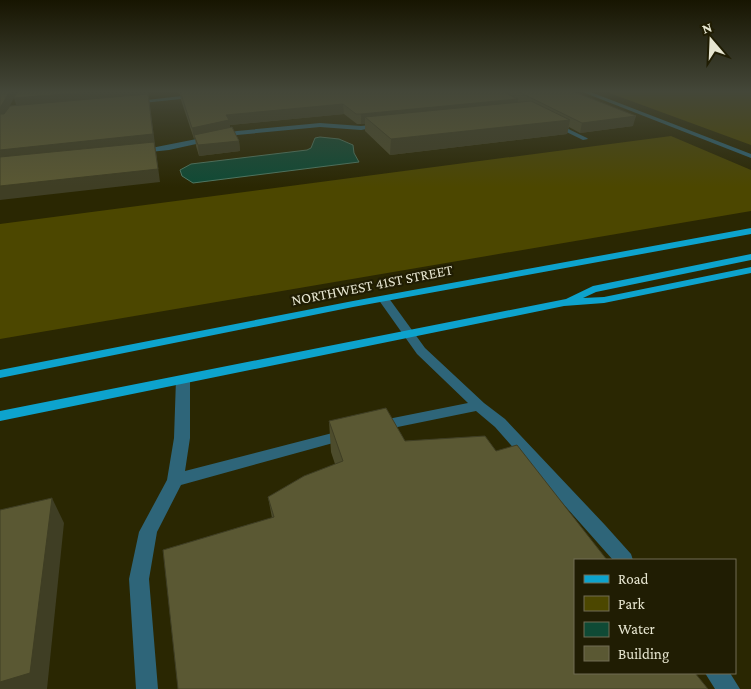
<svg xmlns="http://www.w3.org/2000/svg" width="751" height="689" font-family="'Crimson Pro',serif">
<rect width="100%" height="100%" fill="#2a2702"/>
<g fill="#4c4700">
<polygon points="604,91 751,91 751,145"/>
<polygon points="671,136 751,170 751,211 0,339 0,224"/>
</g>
<polygon fill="#0f4a35" stroke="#507964" points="320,137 339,139 353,145 354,153 359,162 193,183 182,176 180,170 191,164 307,150 311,148 315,138"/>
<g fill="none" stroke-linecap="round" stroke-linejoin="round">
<g fill="#2e6579" fill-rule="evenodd">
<polygon points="580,91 588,91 751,154 751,158"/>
<polygon points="198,94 200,97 133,104 130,102"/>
<polygon points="552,121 587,138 588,139 583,140 550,124"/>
<polygon points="320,123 361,126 380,124 383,126 361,130 320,127 237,135 169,150 140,153 136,151 237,131"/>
<polygon points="384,296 388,297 425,348 484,403 505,419 605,525 631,554 633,560 613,560 495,427 476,411 378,431 373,430 371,426 373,422 468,403 417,354 378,299"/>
<polygon points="183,375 190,379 190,438 185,471 344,430 349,431 352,435 349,439 344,440 181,485 157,532 149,579 158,689 136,689 129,579 139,532 167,480 174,438 176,379"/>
<polygon points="705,673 730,673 740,689 715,689"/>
</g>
<g fill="#0da3cd" fill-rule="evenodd">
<polygon points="751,228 751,234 353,307 0,378 0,370 353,301"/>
<polygon points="751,254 751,260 596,292 583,298 604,297 751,267 751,273 604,303 564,306 0,421 0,411 566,299 593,286"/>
</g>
</g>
<g fill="#4d4c2c">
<polygon points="178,91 502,91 506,93 506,91 572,91 633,126 580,133 569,127 567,134 390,155 365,131 365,124 357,124 344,114 230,125 230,128 239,141 240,151 199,156 196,146 195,138 194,139 181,100 180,94 179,94"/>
<polygon points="329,421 405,441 485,436 272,518 268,497 335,464 331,452"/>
</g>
<g fill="#3f3e24">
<polygon points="10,91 148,91 160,182 0,200 0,150 17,108 14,98 0,124 0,108"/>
<polygon points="518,99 517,109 365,117 365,124 361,124 361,114"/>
<polygon points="343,104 344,114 230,125 230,131 194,135 195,138 194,139 192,128 226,115"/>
<polygon points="636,116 633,126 580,133 582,123"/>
<polygon points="570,120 567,134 390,155 391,139"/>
<polygon points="239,141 240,151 199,156 198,145"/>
<polygon points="52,498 64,523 47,689 0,689 0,682"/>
</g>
<g fill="#5a5833" stroke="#3f3e24">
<polygon points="0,91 10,91 0,108"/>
<polygon points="18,91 102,91 14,98"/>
<polygon points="180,91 502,91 518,99 361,114 356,114 343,104 226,115 229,120 192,128"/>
<polygon points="517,91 572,91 636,116 582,123"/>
<polygon points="148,94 153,134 0,150 0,114 4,114 10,106"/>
<polygon points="531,101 570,120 391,139 365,117"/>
<polygon points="232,127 239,141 198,145 194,135"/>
<polygon points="154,142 158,169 0,186 0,157"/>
<polygon points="386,408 405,441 485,436 496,451 517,445 607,560 575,560 575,673 695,673 708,689 178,689 163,550 274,517 268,497 304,476 343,461 329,421"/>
<polygon points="52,498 30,673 0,682 0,510"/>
</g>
<linearGradient id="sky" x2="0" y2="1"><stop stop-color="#171501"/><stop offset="0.49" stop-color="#444739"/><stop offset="1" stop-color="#444739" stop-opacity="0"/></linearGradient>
<rect width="751" height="187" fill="url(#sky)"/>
<g text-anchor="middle" stroke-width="4.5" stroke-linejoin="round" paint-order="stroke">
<g font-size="15" fill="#e7e6d1" stroke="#201d03">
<text transform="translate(372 285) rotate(-11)" y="5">NORTHWEST 41ST STREET</text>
</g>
</g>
<rect x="574" y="559" width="162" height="115" fill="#201d03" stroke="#706d55"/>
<rect x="584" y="575" width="25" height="8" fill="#0da3cd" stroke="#706d55"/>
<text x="618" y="584" font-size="15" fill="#e7e6d1">Road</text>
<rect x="584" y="596" width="25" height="15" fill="#4c4700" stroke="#706d55"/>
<text x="618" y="609" font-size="15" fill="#e7e6d1">Park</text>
<rect x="584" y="622" width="25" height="15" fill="#0f4a35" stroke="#706d55"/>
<text x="618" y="634" font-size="15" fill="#e7e6d1">Water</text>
<rect x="584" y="646" width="25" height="15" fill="#5a5833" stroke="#706d55"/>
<text x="618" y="659" font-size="15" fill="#e7e6d1">Building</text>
<g transform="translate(711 40) rotate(341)" stroke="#201d03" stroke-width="4" paint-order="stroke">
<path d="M0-4L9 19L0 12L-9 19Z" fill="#e7e6d1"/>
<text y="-8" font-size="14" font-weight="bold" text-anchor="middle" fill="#e7e6d1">N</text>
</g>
</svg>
